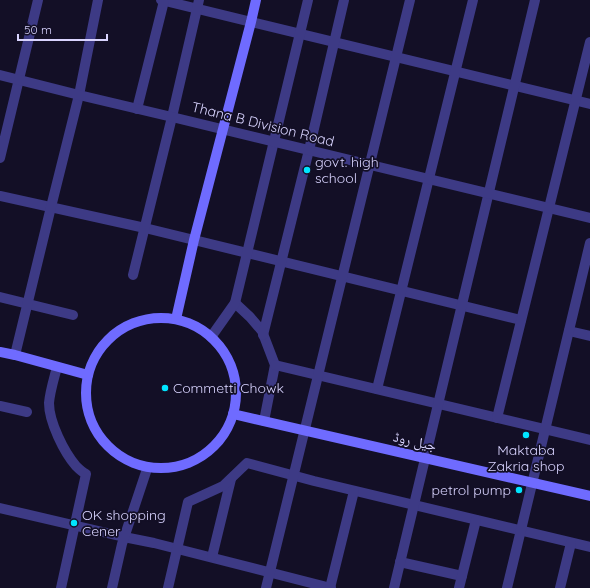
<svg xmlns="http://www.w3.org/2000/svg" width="590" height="588" font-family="Quicksand,'Noto Naskh Arabic',sans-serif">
<rect width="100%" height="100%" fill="#130f26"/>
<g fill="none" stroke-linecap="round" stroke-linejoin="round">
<g stroke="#3d3a85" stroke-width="10">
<polyline points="161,0 590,104"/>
<polyline points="137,109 164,1"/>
<polyline points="0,158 38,0"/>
<polyline points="0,196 145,228 521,320"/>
<polyline points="133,275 172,117 199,0"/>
<polyline points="0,297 73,315"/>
<polyline points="235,303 250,317 262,331 275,365 264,421"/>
<polyline points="569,331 590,336"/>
<polyline points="263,335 309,150 344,0"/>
<polyline points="211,337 235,303 308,0"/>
<polyline points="15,355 51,207 79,95 98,0"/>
<polyline points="275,365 590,440"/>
<path d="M57 367C54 379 50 391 49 403 49 422 64 452 76 466 79 469 82 472 86 474L61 588"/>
<polyline points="377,389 473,0"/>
<polyline points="0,406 27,412"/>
<polyline points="497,418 590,42"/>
<polyline points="0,508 124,537 154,543 331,588"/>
<polyline points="212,557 231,479"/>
<polyline points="400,562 462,576"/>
<polyline points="168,588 188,502 223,486 247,463 314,481 590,547"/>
<polyline points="266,588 410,0"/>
<polyline points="330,588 354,491"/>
<polyline points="394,588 535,0"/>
<polyline points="459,588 476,520"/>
<polyline points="560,588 571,543"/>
</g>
<g stroke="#3d3a85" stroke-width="10">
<polyline points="0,75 79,95 172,117 590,218"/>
<polyline points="112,588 122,544 147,469"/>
<polyline points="507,588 590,243"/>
</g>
<g stroke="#6f6bff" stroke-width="10">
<circle cx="161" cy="393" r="75"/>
<polyline points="176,319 194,240 251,22 256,0"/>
<polyline points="0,352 15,355 88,375"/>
<polyline points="233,414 590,496"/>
</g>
</g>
<g fill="#00e5ff" stroke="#130f26" stroke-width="1.5">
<circle cx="307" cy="170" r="4"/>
<circle cx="165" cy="388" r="4"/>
<circle cx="526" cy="435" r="4"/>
<circle cx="519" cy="490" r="4"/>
<circle cx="74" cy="523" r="4"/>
</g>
<g text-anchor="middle" stroke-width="3.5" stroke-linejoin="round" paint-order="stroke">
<g font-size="14" fill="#d9d4ff" stroke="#130f26">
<text transform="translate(263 124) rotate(14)" y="5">Thana B Division Road</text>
<text transform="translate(415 441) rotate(13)" y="5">جیل روڈ</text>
</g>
<g font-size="14" fill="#d9d4ff" stroke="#130f26" text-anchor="start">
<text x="315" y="167">govt. high<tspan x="315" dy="16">school</tspan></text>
<text x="173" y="393">Commetti Chowk</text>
<text x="526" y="455" text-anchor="middle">Maktaba<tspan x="526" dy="16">Zakria shop</tspan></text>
<text x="511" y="495" text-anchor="end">petrol pump</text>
<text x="82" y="520">OK shopping<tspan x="82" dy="16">Cener</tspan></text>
</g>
</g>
<path d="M18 34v6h89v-6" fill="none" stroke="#d9d4ff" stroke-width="2"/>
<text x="24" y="34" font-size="12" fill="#d9d4ff" stroke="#130f26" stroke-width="3" paint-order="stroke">50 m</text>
</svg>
